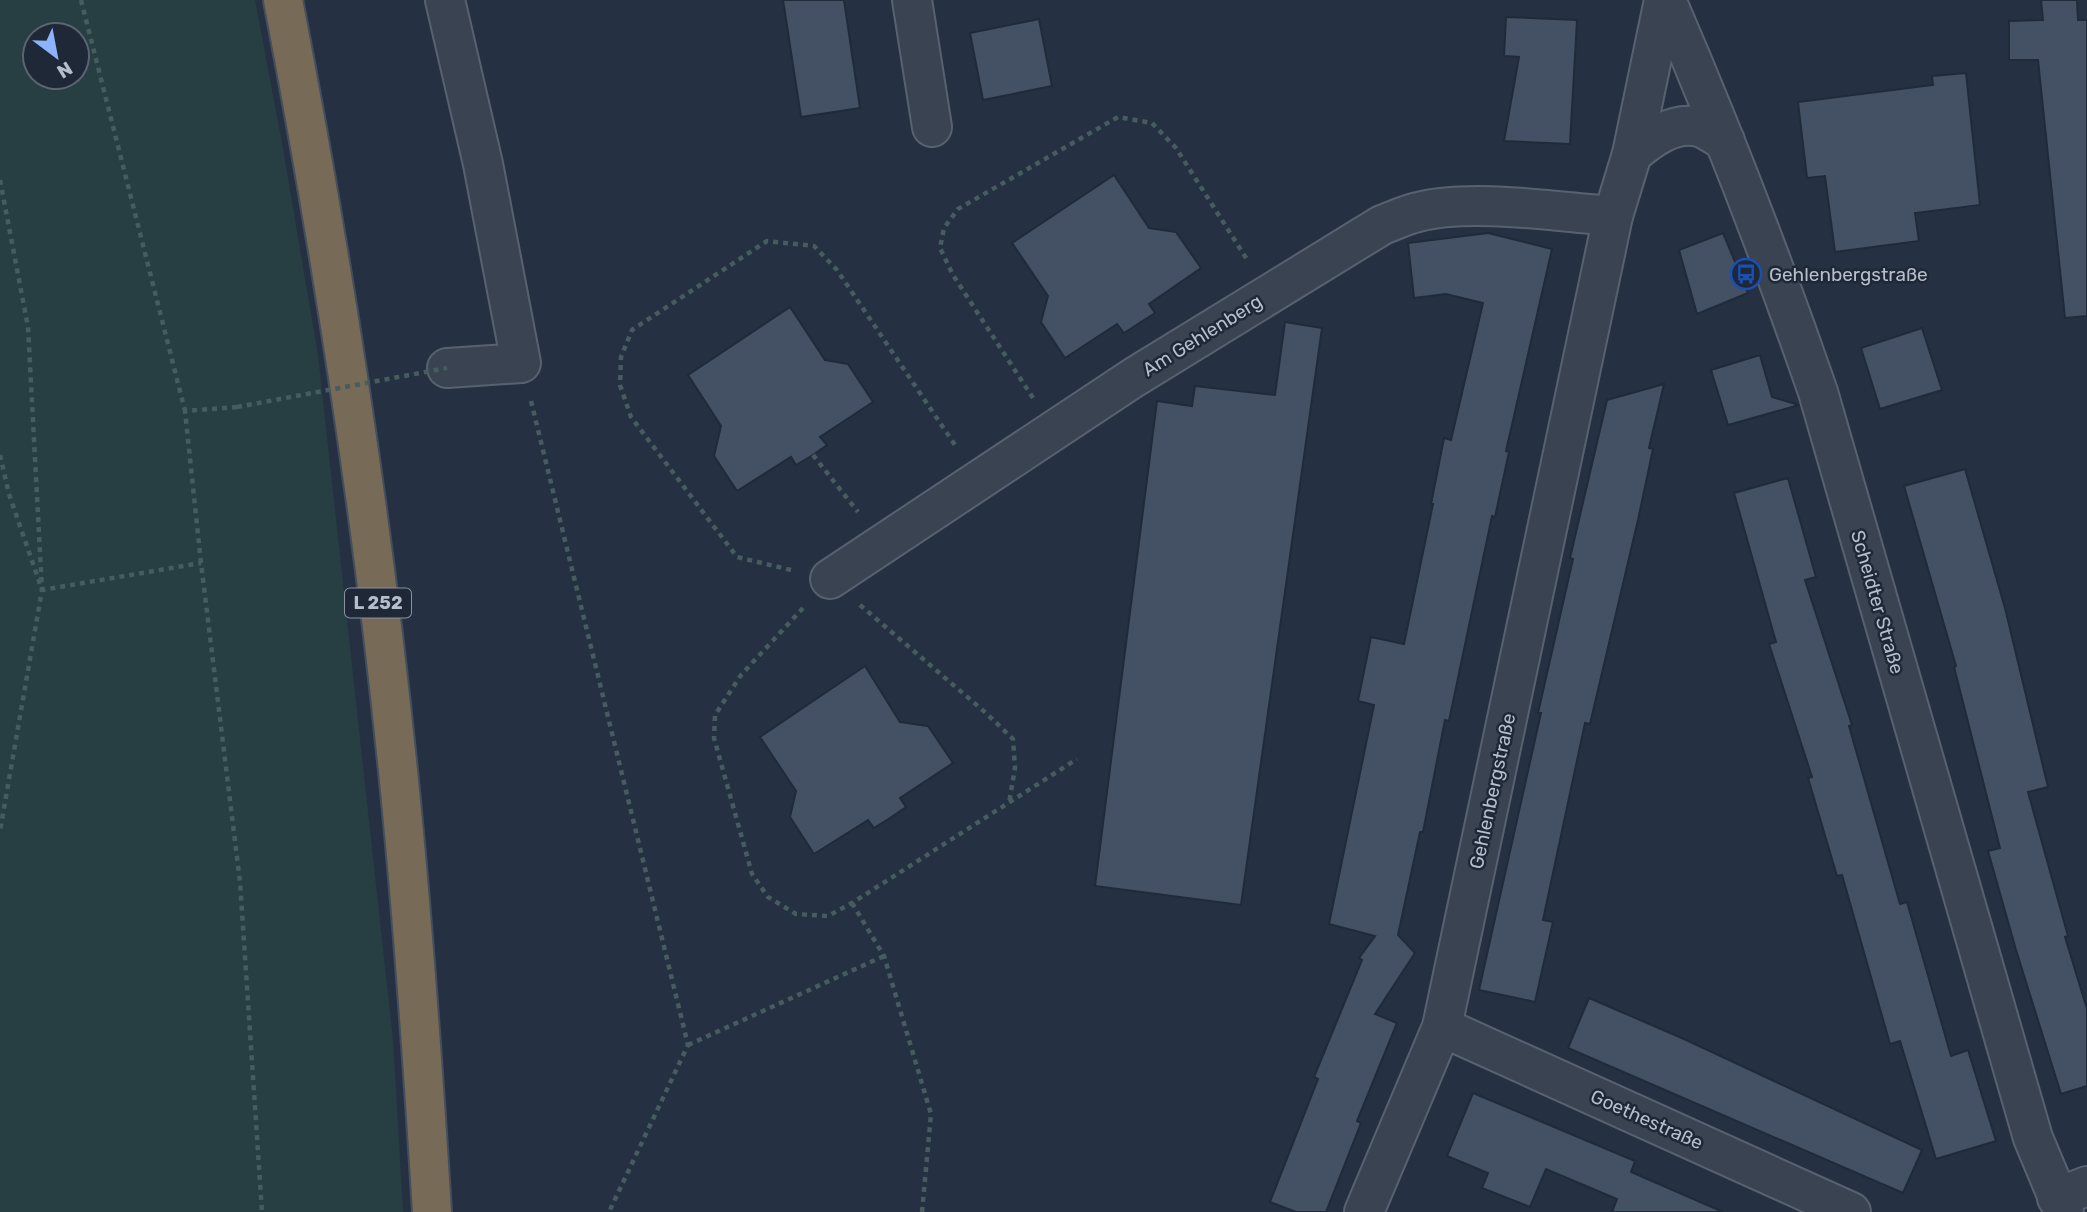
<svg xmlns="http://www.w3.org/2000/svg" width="2087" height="1212" font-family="Rubik,sans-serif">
<rect width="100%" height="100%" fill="#253142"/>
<path fill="#273f43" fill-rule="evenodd" d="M0 0H255L283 149 318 355 393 1040 403 1212H0ZM35 35H77V77H35Z"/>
<g fill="#445164" stroke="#202a39" stroke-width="2">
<polygon points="783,0 844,0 860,108 801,117"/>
<polygon points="2041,0 2077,0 2078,20 2087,20 2087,316 2065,318 2038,60 2009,60 2009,21 2043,20"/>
<polygon points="1506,17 1577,20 1570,144 1504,141 1519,57 1504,56"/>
<polygon points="1039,19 1052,86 983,100 970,33"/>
<polygon points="1966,73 1980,205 1915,213 1919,241 1835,252 1825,176 1807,178 1798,102 1933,85 1932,76"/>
<polygon points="1114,175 1149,228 1176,232 1201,268 1149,304 1155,313 1124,333 1117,324 1065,358 1041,322 1048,296 1012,243"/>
<polygon points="1488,233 1552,249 1506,451 1509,452 1495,517 1492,516 1449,721 1445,720 1423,832 1420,832 1398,935 1415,953 1375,1014 1397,1023 1357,1121 1361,1123 1326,1212 1296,1212 1270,1202 1318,1079 1314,1077 1362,960 1359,958 1375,936 1329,924 1374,705 1358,701 1371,637 1404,644 1433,504 1431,504 1444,438 1451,440 1483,303 1446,294 1414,298 1408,243"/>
<polygon points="1723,233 1748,293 1697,314 1679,250"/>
<polygon points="790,307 825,360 848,364 873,402 820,437 827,445 813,455 796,465 791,457 737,491 714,456 721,426 688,375"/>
<polygon points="1285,322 1322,328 1241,905 1095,886 1157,401 1192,406 1195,386 1275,395"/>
<polygon points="1922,328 1942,390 1880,409 1861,348"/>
<polygon points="1760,355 1772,397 1799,405 1728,425 1711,370"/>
<polygon points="1664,384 1649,448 1653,449 1638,520 1590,724 1585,723 1543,920 1553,922 1535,1002 1479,990 1541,713 1538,713 1573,559 1570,558 1607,400"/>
<polygon points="1965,469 2005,608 2048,787 2028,792 2068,936 2065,937 2087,1009 2087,1086 2061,1094 2016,950 1988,851 2000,848 1954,667 1956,666 1904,486"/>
<polygon points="1788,478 1816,577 1805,580 1852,725 1849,726 1900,904 1907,902 1951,1056 1968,1050 1996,1141 1936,1159 1900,1041 1890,1044 1842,875 1837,876 1808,778 1812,777 1769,644 1776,642 1734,493"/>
<polygon points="865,666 900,722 928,726 953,763 900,798 906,807 890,818 874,828 868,820 814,854 790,817 796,791 760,737"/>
<polygon points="1589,998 1684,1039 1922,1150 1903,1193 1568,1048"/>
<polygon points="1473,1093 1635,1161 1631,1172 1723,1212 1612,1212 1617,1199 1546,1169 1530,1207 1482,1188 1488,1173 1447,1156"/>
</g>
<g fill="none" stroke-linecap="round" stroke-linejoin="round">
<g stroke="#58616f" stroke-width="42">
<g id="minor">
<polyline points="445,0 483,164 521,363 447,368"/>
<polyline points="912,0 932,127"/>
<path d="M1666 0C1722 129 1772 259 1818 392L2033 1138 2064 1212"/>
<path d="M1632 154C1650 139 1673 121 1699 127 1707 129 1717 137 1725 141"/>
<path d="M830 579 1133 378 1382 225C1393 221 1405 215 1418 212 1471 198 1558 212 1613 216"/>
<polyline points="1442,1027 1851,1212"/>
<polyline points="2057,1198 2087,1186"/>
<polyline points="1364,1212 1442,1027 1613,216 1632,154 1664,0"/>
</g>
</g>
<g stroke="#444e5c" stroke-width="42">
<path id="highway" d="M283 0C332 255 372 513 398 771 413 918 423 1065 432 1212"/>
</g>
<g stroke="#465c5f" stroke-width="4.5" stroke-dasharray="5 5" stroke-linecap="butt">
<polyline points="81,0 185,411"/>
<polyline points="0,180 28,327 42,590 0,831"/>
<polyline points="1033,398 953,275 940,248 944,228 958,209 1118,117 1152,123 1176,148 1248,261"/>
<polyline points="531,401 688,1045 609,1212"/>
<polyline points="237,407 185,411 201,563 240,882 262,1212"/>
<polyline points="0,455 9,494 42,590 201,563"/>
<polyline points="813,455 858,512"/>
<polyline points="791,570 737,557 631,417 620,385 621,357 632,330 767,241 814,246 837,270 957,448"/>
<polyline points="860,605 986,713 1013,739 1015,768 1009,803"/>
<polyline points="803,608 741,675 715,715 714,738 752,874 768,897 796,914 828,916 852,903 1077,759"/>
<polyline points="852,903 884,956 931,1114 922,1212"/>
<polyline points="688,1045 884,956"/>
</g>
<use href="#minor" stroke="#3a4351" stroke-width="38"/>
<use href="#highway" stroke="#776b57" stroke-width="38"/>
<polyline stroke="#465c5f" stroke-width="4.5" stroke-dasharray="5 5" stroke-linecap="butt" points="237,407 447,368"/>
</g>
<defs>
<g id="bus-ring" transform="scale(1.575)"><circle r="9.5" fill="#1e2837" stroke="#1a4fb4" stroke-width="1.5"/><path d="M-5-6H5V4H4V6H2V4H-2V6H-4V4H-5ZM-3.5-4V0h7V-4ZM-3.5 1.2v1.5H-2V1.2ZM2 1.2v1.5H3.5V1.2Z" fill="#1a4fb4"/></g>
</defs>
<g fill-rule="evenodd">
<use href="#bus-ring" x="1746" y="274"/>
</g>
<g text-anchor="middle" stroke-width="5" stroke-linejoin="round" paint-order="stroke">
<rect fill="#1e2837" stroke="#89919f" stroke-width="2" x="345" y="588.5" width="66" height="29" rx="5"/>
<g font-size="18" font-weight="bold" fill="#b7becb">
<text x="378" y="609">L 252</text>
</g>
<g font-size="19" fill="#b7becb" stroke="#1e2837" text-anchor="start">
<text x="1769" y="281">Gehlenbergstraße</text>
</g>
<g font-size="19" fill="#b7becb" stroke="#1e2837">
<text transform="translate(1202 335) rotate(-32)" y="7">Am Gehlenberg</text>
<text transform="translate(1878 602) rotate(74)" y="7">Scheidter Straße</text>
<text transform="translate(1492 791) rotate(-78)" y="7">Gehlenbergstraße</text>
<text transform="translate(1647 1119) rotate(24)" y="7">Goethestraße</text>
</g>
</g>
<g transform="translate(56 56) rotate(148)"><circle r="33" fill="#1e2837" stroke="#5b6472" stroke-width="2"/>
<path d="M0-5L12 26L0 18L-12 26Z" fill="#8db4fa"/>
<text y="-10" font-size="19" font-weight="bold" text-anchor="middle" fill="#b7becb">N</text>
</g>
</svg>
